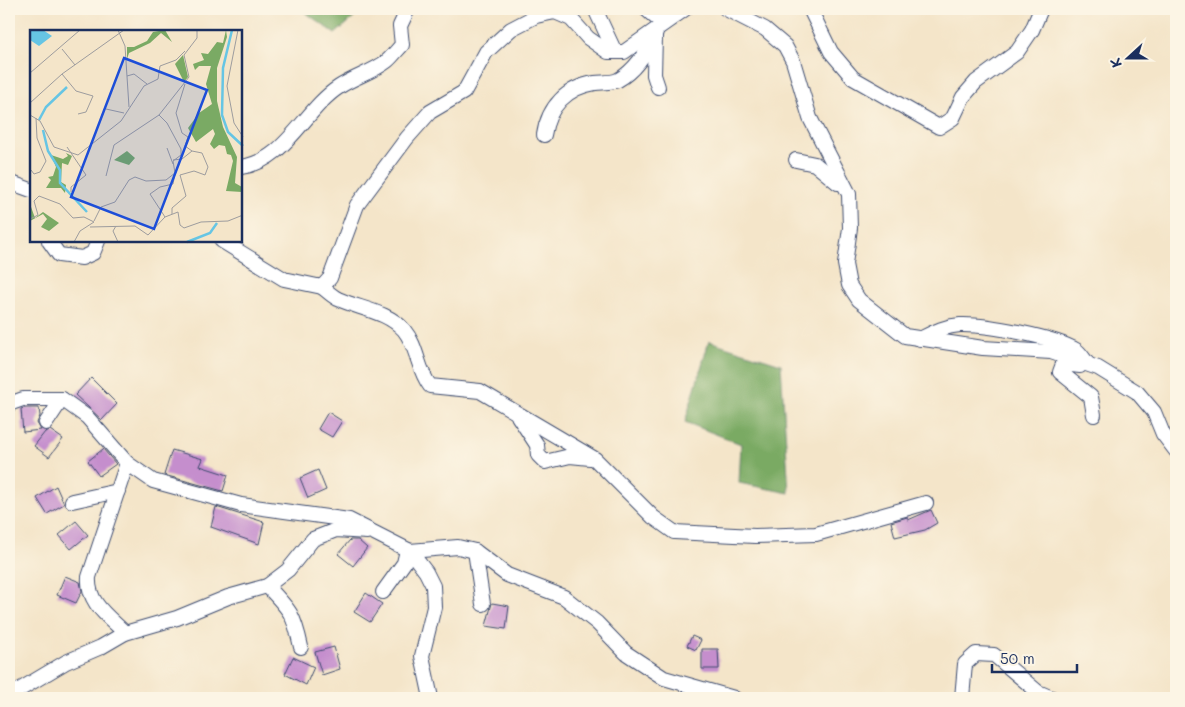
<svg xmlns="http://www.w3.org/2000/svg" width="1185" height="707" font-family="Mali,sans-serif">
<rect width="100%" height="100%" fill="#fcf5e5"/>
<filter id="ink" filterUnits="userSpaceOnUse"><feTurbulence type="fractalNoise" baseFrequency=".02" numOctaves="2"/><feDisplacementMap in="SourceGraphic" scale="10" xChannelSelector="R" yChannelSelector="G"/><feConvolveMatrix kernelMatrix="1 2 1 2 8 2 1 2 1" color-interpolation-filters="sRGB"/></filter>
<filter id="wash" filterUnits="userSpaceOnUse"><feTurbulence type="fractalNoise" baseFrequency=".0096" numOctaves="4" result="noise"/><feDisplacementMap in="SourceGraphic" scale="20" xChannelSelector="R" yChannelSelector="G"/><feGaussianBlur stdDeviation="1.12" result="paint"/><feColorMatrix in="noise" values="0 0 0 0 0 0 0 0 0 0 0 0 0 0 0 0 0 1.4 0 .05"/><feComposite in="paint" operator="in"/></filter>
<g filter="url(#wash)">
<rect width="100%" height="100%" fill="#f4e5c9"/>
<g fill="#7aaa64" stroke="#4a6c61">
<polygon points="292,9 364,9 335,34 305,12"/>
<polygon points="709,341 781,364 789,493 739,483 741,444 685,422"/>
</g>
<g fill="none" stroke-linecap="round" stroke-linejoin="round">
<polyline stroke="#66c5e4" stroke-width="3" points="1174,698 1176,694"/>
</g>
<g id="blocks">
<g fill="#c58ecd">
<polygon points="91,378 117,404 102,420 75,395"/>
<polygon points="25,408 39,408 40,416 37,423 41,430 23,432 21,409"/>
<polygon points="328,412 342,421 332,437 318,429"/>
<polygon points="50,430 63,439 49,457 34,446 45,432"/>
<polygon points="103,449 116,464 99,476 88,461"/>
<polygon points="172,450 203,459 200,466 228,475 223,491 164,475"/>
<polygon points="318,470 326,490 308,498 300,478"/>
<polygon points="56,486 64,504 47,514 37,498"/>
<polygon points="216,507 264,522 259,544 211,527"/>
<polygon points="931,510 937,523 925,530 895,537 891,522 907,517 908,520"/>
<polygon points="76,521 88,535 71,549 59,535"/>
<polygon points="350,540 358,540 367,548 353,566 338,554"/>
<polygon points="65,576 80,582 82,591 76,603 57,595"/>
<polygon points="366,593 382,604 370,622 354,612"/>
<polygon points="492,603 509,606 506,629 486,626"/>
<polygon points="692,636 701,640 696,650 687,646"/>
<polygon points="334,647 340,669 322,675 315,652"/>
<polygon points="702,649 718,649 719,669 702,669"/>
<polygon points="293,657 314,667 306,685 285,674"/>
</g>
</g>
</g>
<g filter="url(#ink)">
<use href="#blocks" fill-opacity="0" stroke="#3c4a6e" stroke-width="1"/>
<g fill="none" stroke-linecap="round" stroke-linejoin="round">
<g stroke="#3c4a6e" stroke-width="16">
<g id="minor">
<polyline points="595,9 615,52"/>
<polyline points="646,9 655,17 668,20"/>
<polyline points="726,9 765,29 785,46 793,61 810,118 849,194 850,228 845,264 849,285 859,300 905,336 983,348 1051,352 1098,368 1137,392 1154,412 1163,434 1176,451"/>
<polyline points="810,9 831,52 853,78 939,127 953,118 963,97 976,82 1017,52 1032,30 1041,9"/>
<polyline points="655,36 654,75 658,87"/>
<path d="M544 135C548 107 567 87 595 83 602 82 611 83 618 80 636 70 648 50 656 32"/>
<polyline points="796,160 815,164 838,183"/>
<path d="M241 167C286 161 304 110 339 87 354 77 373 72 387 61 392 57 397 50 402 45L400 26 408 9"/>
<polyline points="9,182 31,190"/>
<polyline points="49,241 59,255 82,258 93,253 98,241"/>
<polyline points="222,241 284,279 322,287 330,278 357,205 407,138 430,112 464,92 486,52 511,29 536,16 555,12 571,19 588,38 608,52 624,52 685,9"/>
<path d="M322 287C327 291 332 296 338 299 360 309 387 311 404 330 418 347 417 369 430 386L480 391 595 459 653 517 674 532 755 536 816 534 926 503"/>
<path d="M920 339C934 332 945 326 960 325 985 324 1055 337 1076 350 1081 353 1084 360 1088 364"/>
<polyline points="1080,366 1063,364 1060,372 1091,397 1094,415"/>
<polyline points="9,404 23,399 62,399 87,417 127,463 153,481 241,505 349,520 410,551 458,547 475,551 507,575 564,597 597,623 626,653 664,678 734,698"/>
<polyline points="518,416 537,445 538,455 545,462 570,456 590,458"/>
<polyline points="46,423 62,399"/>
<polyline points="72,501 118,491"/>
<polyline points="410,551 426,572 433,586 434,607 422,656 431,698"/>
<polyline points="475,551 483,604"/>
<path d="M267 586C290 610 294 614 301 647"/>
<polyline points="383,592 404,563 407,550"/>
<path d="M125 633C108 616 87 603 89 577L127 463"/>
<polyline points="9,696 66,662 101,647 125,633 177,618 228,597 267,586 288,570 313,539 336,530 367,532"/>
<polyline points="962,698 965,664 976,654 994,655 1038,692 1052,698"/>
</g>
</g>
<use href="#minor" stroke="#fff" stroke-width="14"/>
</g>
</g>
<g transform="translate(30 30)">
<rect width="212" height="212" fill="#f4e5c9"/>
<path d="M135 0 142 12 131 3 120 13 99 23 97 29V17H104L117 11 123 2ZM196 0 197 7 187 38V71L193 97 207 127 205 153 212 157V162L196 161 203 131 201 125 197 124 195 116 189 115 184 119 180 114 185 104 183 99 166 112 158 98 169 83 182 74 176 54 181 36H169L165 40 163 34 174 30 171 23 178 24 187 12 193 13ZM153 25 158 47 154 52 145 34ZM97 121 105 128 99 135 84 130ZM36 123 42 126 38 135 32 133 31 152 36 155 35 163 31 158H16L21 150 18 147 23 146 26 137 21 125 33 129 38 126ZM0 174 5 188 13 182 29 193 19 201 11 197 17 189 13 184 0 191Z" fill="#7aaa64"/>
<path d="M0 0H13L22 6 9 16 0 10Z" fill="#66c5e4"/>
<path fill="none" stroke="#66c5e4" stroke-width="2.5" d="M202 0 193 38 192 85 198 102 213 116M9 90 16 77 37 57M13 100 18 121 30 140V153L57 182M157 212 180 203 187 193"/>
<path fill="none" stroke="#9d9c9e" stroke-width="1" d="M88 0 95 16 99 77M208 0 197 56 204 93 213 107M32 19 45 35M0 43 50 0M32 44 46 61 63 66 56 82 48 84M97 46 104 44 117 54M155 54 146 83 152 103 158 107 155 116 162 121M0 73 32 44 94 0M76 79 94 83M0 85 10 91 24 117 48 125 91 91 114 56 128 49 130 36 146 30 155 21M37 117 56 145 41 157V162M137 118 143 134M1 140 4 144 10 142 16 131 7 108 6 88M145 144 143 154 130 157 120 164 135 187 148 182 150 195 154 198 171 192 198 191 213 185M76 146 84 115 129 85M142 184V178L156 166 150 145 164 141 175 145 178 137 172 123 162 121 152 129 143 130M0 189 8 185 4 171 9 166 30 174 43 188 54 187 64 192 50 201 44 212M64 191 71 177 85 172 99 150 105 147 116 151 136 150 145 143 143 131 151 125V119L137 93 129 85 159 47 154 25 167 8V0M86 196 83 201 88 212M60 197 105 196 118 205 135 187"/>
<path fill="#1d4ed8" fill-opacity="0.15" stroke="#1d4ed8" stroke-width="2.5" d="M94 28 177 60 124 199 41 167Z"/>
<rect width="212" height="212" fill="none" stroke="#1b2f5e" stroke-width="2.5"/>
</g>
<rect width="1185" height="707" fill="none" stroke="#fcf5e5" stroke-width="30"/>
<g transform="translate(1128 58) rotate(249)" stroke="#fcf5e5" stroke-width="4" paint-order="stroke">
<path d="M0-4L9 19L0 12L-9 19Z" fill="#1b2f5e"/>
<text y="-8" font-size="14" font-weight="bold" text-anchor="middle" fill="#1b2f5e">K</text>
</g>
<path d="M992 664v8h85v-8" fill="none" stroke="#1b2f5e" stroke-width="2.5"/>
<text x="1000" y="664" font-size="15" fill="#1b2f5e" stroke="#fcf5e5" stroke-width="4" paint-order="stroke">50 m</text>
</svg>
